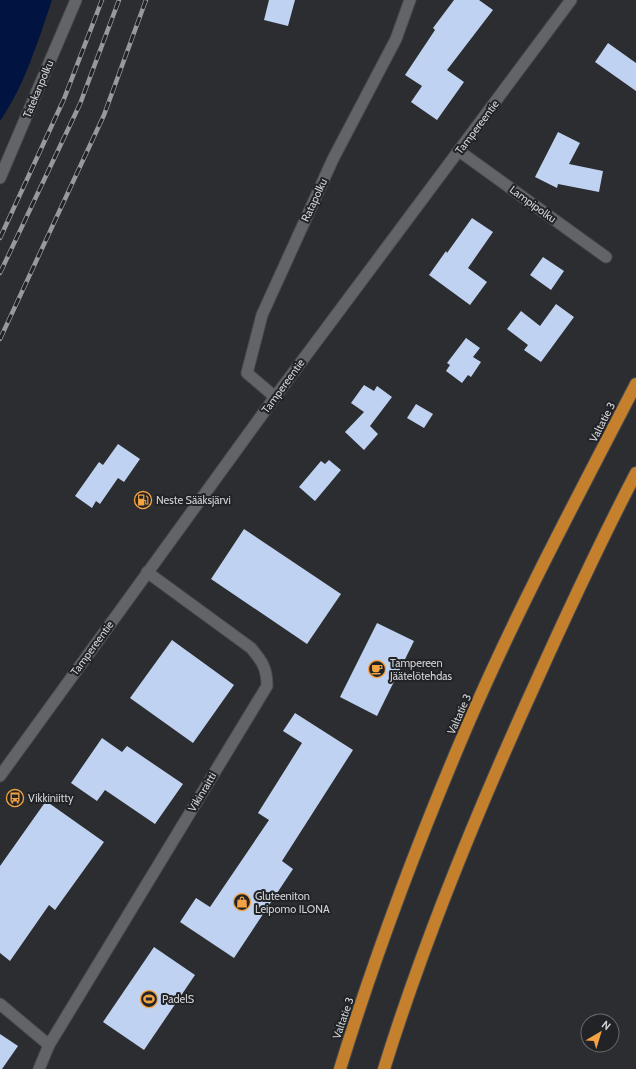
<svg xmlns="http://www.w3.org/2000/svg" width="636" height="1069" font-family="Cabin,sans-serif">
<rect width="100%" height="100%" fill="#2b2d30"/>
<path fill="#001341" d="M0 0H52C38 41 25 85 0 121Z"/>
<g fill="#c0d2f1">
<polygon points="269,0 295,0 288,26 264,20"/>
<polygon points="454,0 479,0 493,10 447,70 464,82 437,120 411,102 422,86 405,75 435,30 433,28"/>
<polygon points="608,43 636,63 636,91 595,62"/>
<polygon points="558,132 580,143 569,164 603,171 599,192 558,184 557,188 535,177"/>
<polygon points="472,218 493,232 468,268 487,282 470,305 429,275 446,251 447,253"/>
<polygon points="543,257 564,271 551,290 530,275"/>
<polygon points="556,304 574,317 541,362 524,350 528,345 507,329 521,311 540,326"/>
<polygon points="466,338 480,348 473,357 481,362 471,377 468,375 462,383 446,371 450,365 447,363"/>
<polygon points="364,385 374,391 377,386 392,397 370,426 378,434 364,450 345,432 364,412 351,403"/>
<polygon points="416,404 433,414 424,428 407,418"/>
<polygon points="118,444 140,459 124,482 118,478 100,504 96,501 92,508 75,496 99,462 103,465"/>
<polygon points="329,460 341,470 315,501 299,487 321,461 325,464"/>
<polygon points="244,529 341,594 307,644 211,579"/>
<polygon points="377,623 414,641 377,716 340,697"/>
<polygon points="172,640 234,685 193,743 130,698"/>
<polygon points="295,713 353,750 282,861 293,869 234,958 180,922 196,898 210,907 269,820 258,813 302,743 283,731"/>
<polygon points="102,738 122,752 127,746 183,784 155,824 105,790 97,801 71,783"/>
<polygon points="46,801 104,842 55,910 49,905 10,961 0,953 0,866"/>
<polygon points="154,947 195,975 144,1050 103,1022"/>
<polygon points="0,1034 18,1046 2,1069 0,1069"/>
</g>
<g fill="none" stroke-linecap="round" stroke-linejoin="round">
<g stroke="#484a4d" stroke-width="13">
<g id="minor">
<polyline points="459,151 606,257"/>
<polyline points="0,178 76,0"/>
<polyline points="275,397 247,373 262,315 333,159 396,39 410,0"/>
<polyline points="0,1004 49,1045"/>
<path d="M39 1069 49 1045 267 686C267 668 262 661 251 648L147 572"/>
</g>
</g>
<g stroke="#484a4d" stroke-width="13">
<polyline id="secondary" points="0,776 275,397 571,0"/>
</g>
<g stroke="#484a4d" stroke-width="14">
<g id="motorway">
<path d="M340 1069C376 952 420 836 468 724 518 608 578 496 636 384"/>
<path d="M384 1069C425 937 479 807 536 682 568 611 600 542 636 473"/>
</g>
</g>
<use href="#minor" stroke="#626468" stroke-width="11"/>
<use href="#secondary" stroke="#626468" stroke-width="11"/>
<use href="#motorway" stroke="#c5802e" stroke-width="12"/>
<g stroke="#98999c" stroke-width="4.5">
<g id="rail">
<polyline points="0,238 64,99 102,0"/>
<polyline points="0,273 80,104 119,0"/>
<polyline points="0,339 104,115 146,0"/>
</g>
</g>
<use href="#rail" stroke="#212326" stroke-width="3" stroke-dasharray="9" stroke-linecap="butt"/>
</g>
<defs>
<g id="fuel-ring" transform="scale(0.9)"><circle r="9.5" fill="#212326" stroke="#f4a344" stroke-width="1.5"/><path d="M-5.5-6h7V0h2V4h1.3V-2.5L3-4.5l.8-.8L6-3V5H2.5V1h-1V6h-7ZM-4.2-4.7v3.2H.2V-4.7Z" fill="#f4a344"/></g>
<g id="cafe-ring" transform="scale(0.9)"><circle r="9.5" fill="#212326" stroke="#f4a344" stroke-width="1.5"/><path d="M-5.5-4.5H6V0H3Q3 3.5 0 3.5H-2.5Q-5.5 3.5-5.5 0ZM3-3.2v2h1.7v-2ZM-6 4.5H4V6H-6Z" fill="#f4a344"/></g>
<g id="bus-ring" transform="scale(0.9)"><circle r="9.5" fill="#212326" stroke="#f4a344" stroke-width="1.5"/><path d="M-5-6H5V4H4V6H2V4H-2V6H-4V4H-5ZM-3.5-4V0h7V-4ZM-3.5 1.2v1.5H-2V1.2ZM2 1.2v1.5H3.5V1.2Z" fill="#f4a344"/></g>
<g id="shop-ring" transform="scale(0.9)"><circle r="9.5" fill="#212326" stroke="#f4a344" stroke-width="1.5"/><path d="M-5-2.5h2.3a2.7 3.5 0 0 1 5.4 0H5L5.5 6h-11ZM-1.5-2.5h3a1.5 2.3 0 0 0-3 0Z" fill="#f4a344"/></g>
<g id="stadium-ring" transform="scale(0.9)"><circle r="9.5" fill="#212326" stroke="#f4a344" stroke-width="1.5"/><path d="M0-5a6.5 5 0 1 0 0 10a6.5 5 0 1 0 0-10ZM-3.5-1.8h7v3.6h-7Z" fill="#f4a344"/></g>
</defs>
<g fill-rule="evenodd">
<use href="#fuel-ring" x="143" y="500"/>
<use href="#cafe-ring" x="377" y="669"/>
<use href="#bus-ring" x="15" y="798"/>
<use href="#shop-ring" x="242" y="902"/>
<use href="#stadium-ring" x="149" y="999"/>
</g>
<g text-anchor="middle" stroke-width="4" stroke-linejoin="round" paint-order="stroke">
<g font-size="11" fill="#d2d3d6" stroke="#212326">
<text transform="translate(38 89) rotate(-67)" y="4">Tatekanpolku</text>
<text transform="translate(477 127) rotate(-53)" y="4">Tampereentie</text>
<text transform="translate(314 200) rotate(-65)" y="4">Ratapolku</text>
<text transform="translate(533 204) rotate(36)" y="4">Lampipolku</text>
<text transform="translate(283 386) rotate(-54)" y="4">Tampereentie</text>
<text transform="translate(602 422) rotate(-63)" y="4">Valtatie 3</text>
<text transform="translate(92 648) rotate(-54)" y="4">Tampereentie</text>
<text transform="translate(459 714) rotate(-66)" y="4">Valtatie 3</text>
<text transform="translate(202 792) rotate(-59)" y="4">Vikinraitti</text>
<text transform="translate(343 1018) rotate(-71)" y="4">Valtatie 3</text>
</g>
<g font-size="11" fill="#d2d3d6" stroke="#212326" text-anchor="start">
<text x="156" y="504">Neste Sääksjärvi</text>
<text x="390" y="667">Tampereen<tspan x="390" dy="13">Jäätelötehdas</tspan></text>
<text x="28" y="802">Vikkiniitty</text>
<text x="255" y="900">Gluteeniton<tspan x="255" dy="13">Leipomo ILONA</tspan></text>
<text x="162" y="1003">PadelS</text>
</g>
</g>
<g transform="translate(600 1033) rotate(38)"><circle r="19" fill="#212326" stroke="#68696c"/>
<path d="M0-3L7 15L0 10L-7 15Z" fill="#f4a344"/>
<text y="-6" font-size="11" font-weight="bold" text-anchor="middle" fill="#d2d3d6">N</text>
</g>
</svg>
